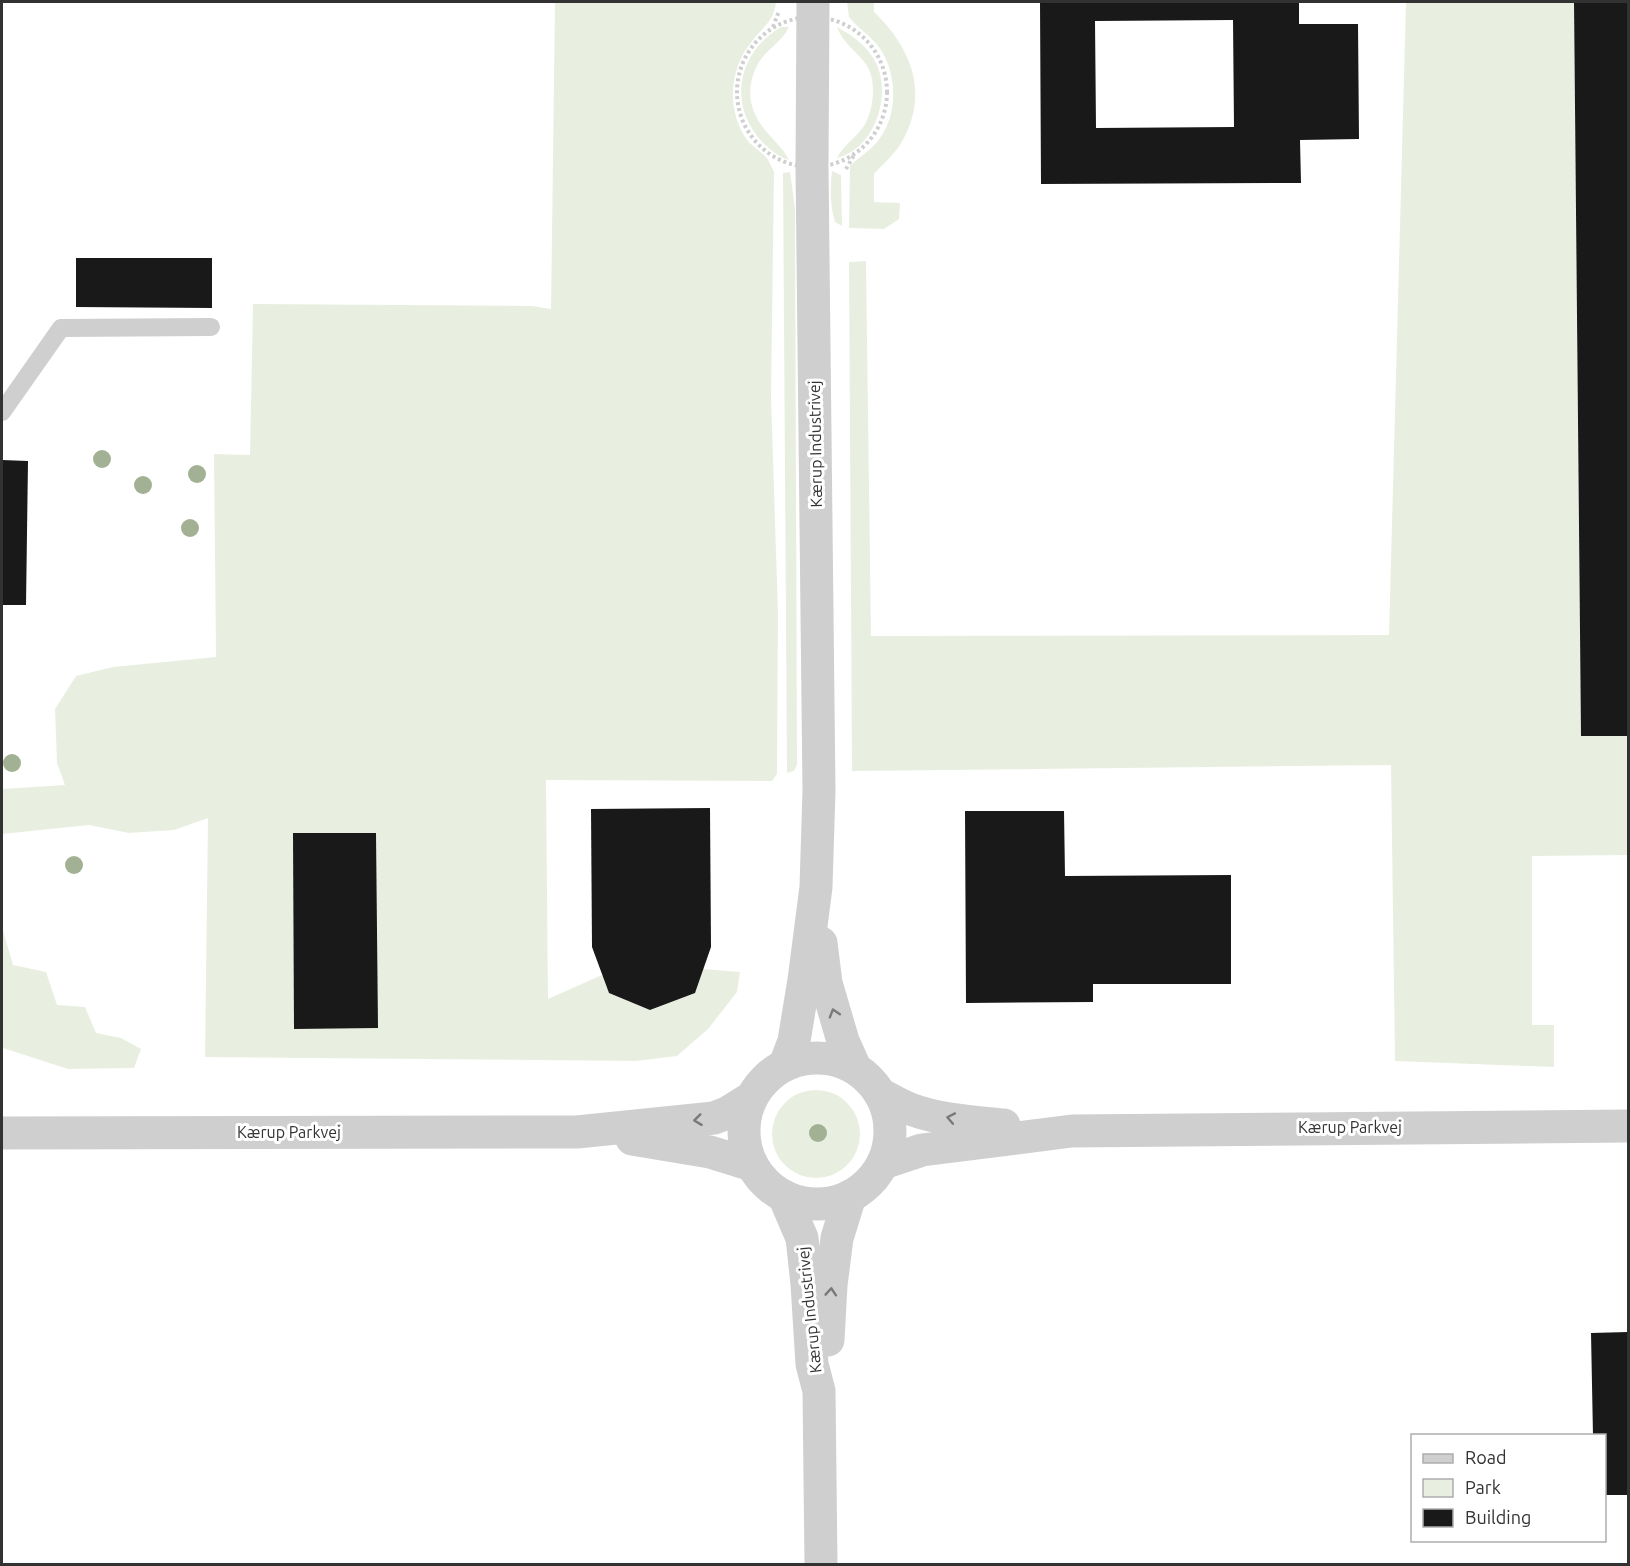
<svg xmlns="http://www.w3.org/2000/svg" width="1630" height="1566" font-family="Ubuntu,sans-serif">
<rect width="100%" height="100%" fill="#fff"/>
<g fill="#e9efe0">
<path d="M555 2H776C774 21 764 26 753 40 729 68 726 110 747 140 752 146 759 150 765 156 769 160 771 166 774 172L771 397 778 613 777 774 772 781 546 780 548 999 602 975 609 993 651 1010 695 993 703 969 740 972 737 992 708 1029 677 1056 636 1061 205 1057 208 818 174 830 129 833 89 825 2 834V789L65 785 57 763 55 709 76 676 113 667 216 657 214 454 250 455 253 304 532 306 551 309Z"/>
<path d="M847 2H874V12C910 46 929 91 904 138 897 152 884 163 874 174V202L900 203 899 219 884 229 849 228 850 166C860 156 872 150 880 138 898 114 897 75 881 50 872 36 858 29 849 17Z"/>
<polygon points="1406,2 1574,2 1581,736 1628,736 1628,855 1532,856 1532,1025 1554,1025 1554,1067 1395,1061 1391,765 852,771 849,262 866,261 871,636 1389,635"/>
<path d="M781 27H789C782 42 767 49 759 62 745 86 748 110 766 131 774 141 783 148 789 160 777 156 771 150 762 142 727 104 738 52 781 27Z"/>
<path d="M837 27C852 35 867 46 875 61 893 94 875 149 837 158 843 146 853 140 861 130 874 115 878 79 865 63 856 51 842 42 837 27Z"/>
<path d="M832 171 841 175 842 226 835 222C830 205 830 189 832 171Z"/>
<polygon points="790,172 795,208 797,765 794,771 787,773 783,173"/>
<polygon points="2,927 13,965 46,972 57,1005 85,1007 96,1033 121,1038 141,1049 134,1068 68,1069 3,1048"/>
<circle cx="816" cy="1134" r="44"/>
</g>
<g fill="#191919" fill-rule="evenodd">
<path d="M1040 2H1299V24H1358L1359 139 1300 140 1301 183 1041 184ZM1233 20 1234 127 1096 128 1095 21Z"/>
<polygon points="1574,2 1628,2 1628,736 1581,736"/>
<polygon points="76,258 212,258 212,308 76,307"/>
<polygon points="2,460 28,461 26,605 2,605"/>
<polygon points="710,808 711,947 695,993 650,1010 609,993 592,947 591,809"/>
<polygon points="965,811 1064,811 1065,876 1231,875 1231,984 1093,984 1093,1002 966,1003"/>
<polygon points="293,833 376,833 378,1028 294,1029"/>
<polygon points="1628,1332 1628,1495 1604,1495 1604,1436 1593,1436 1591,1333"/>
</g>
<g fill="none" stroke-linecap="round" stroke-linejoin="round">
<g stroke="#cfcfcf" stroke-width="4" stroke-dasharray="3 3" stroke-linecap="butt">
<circle cx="812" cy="92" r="75"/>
<polyline points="773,27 779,11"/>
<polyline points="846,169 854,155"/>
</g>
<polyline stroke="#cfcfcf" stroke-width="18" points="2,412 61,328 211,327"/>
<g stroke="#cfcfcf" stroke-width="33">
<polyline points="821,943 826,983 843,1041 855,1068"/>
<circle cx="817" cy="1131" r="73"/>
<polyline points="785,1065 794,1041 804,980 816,887 819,791 812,167 813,2"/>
<path d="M880 1094C890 1099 900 1105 910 1109 939 1120 974 1122 1004 1125"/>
<polyline points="883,1163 922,1150 1072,1131 1628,1126"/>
<polyline points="784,1196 802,1238 807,1284 812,1364 819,1391 821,1564"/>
<polyline points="828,1340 831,1285 837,1238 850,1196"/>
</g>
<g stroke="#cfcfcf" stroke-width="33">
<polyline points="2,1133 577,1132 714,1118 727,1113 751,1098"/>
<polyline points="632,1139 710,1152 752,1165"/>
</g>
</g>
<g fill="#a2b193">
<circle cx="102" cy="459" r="9"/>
<circle cx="197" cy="474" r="9"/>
<circle cx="143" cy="485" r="9"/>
<circle cx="190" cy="528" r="9"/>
<circle cx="12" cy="763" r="9"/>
<circle cx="74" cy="865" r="9"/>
<circle cx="818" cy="1133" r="9"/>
</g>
<defs><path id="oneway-chevron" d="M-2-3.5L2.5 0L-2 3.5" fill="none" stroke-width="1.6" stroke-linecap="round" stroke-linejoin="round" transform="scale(1.5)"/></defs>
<g stroke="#797979">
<use href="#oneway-chevron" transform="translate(834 1013) rotate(-107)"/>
<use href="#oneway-chevron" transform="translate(951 1118) rotate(-169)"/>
<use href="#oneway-chevron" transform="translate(698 1120) rotate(173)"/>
<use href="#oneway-chevron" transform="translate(831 1292) rotate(-86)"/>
</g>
<g text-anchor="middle" stroke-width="6" stroke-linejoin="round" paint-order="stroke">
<g font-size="16" fill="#323232" stroke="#fff">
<text transform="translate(815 444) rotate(-91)" y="6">Kærup Industrivej</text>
<text x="1350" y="1133">Kærup Parkvej</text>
<text x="289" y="1138">Kærup Parkvej</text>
<text transform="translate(809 1310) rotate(-96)" y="6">Kærup Industrivej</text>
</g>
</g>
<rect width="1630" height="1566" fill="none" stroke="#323232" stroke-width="6"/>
<rect x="1411" y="1434" width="195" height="108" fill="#ffffff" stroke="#adadad" stroke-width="1.5"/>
<rect x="1423" y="1454" width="30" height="9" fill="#cfcfcf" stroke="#adadad" stroke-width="1.5"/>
<text x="1465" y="1464" font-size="18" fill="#323232">Road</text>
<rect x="1423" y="1479" width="30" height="18" fill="#e9efe0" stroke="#adadad" stroke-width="1.5"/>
<text x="1465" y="1494" font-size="18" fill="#323232">Park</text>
<rect x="1423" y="1509" width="30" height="18" fill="#191919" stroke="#adadad" stroke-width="1.5"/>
<text x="1465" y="1524" font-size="18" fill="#323232">Building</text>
</svg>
